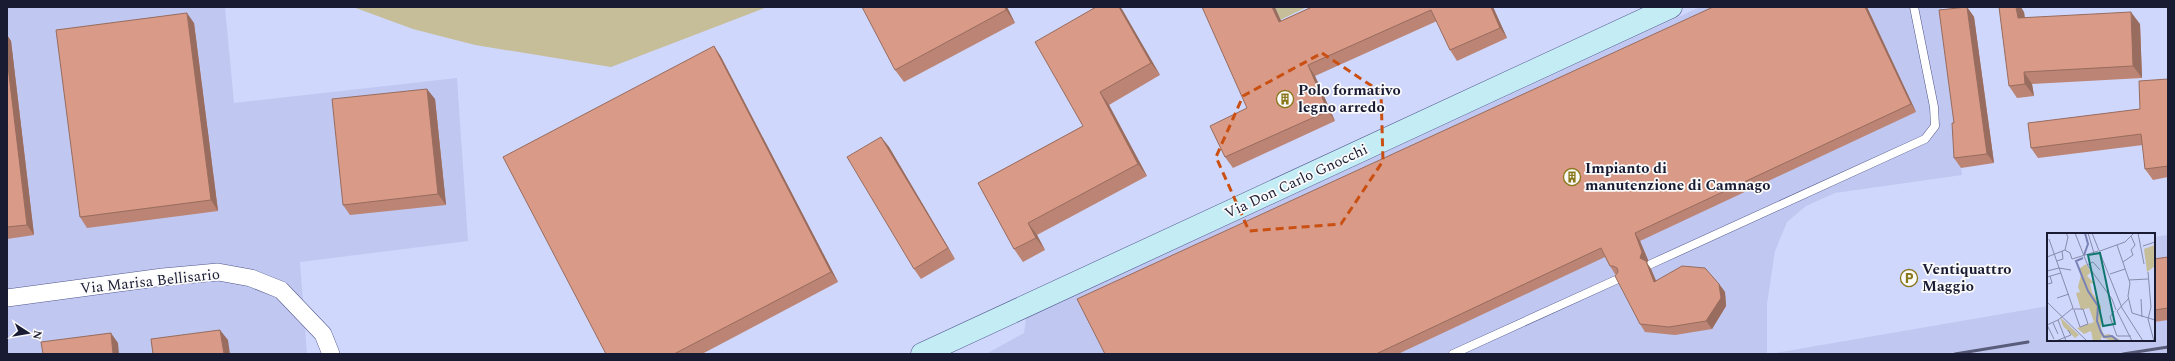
<svg xmlns="http://www.w3.org/2000/svg" width="2175" height="361" font-family="Spectral,serif">
<rect width="100%" height="100%" fill="#d0d7fc"/>
<g fill="#c0c7f0">
<polygon points="7,7 225,7 234,103 457,78 468,241 300,262 307,354 7,354"/>
<polygon points="1700,7 1942,7 1962,175 1835,193 1806,206 1787,222 1775,251 1767,304 1767,354 986,354 1024,333 1026,318"/>
<polygon points="2168,235 2168,354 1770,354 2048,306 2048,340 2154,340 2154,237"/>
</g>
<g fill="#c6be98">
<polygon points="353,7 767,7 611,67 475,45 413,29"/>
<polygon points="1275,7 1307,7 1280,20"/>
</g>
<g fill="none" stroke-linecap="round" stroke-linejoin="round">
<g stroke="#51588d" stroke-width="9">
<g id="lane">
<polyline points="1651,264 1925,139 1935,126 1934,107 1914,7"/>
<polyline points="1453,354 1618,279"/>
</g>
</g>
<g stroke="#51588d" stroke-width="18">
<polyline id="street" points="7,298 163,277 218,272 251,278 281,290 323,334 331,354"/>
</g>
<g stroke="#51588d" stroke-width="23">
<polyline id="secondary" points="922,354 1671,7"/>
</g>
<use href="#lane" stroke="#fff" stroke-width="8"/>
<use href="#street" stroke="#fff" stroke-width="17"/>
<use href="#secondary" stroke="#c3ecf5" stroke-width="22"/>
<g stroke="#595d79" stroke-width="3">
<polyline points="1955,354 2028,342"/>
<polyline points="2123,354 2168,347"/>
</g>
</g>
<g fill="#bb8474">
<polygon points="1007,7 1015,23 904,82 895,70"/>
<polygon points="1096,7 1120,7 1160,75 1109,105 1147,176 1037,235 1045,250 1023,262 1014,249 978,183 1083,126"/>
<polygon points="1312,7 1493,7 1507,38 1457,61 1450,50 1437,21 1315,76 1335,121 1233,168 1225,157 1247,108 1281,21"/>
<polygon points="1867,7 1916,112 1640,241 1648,260 1647,263 1651,269 1656,281 1719,284 1725,292 1726,306 1712,329 1675,335 1645,332 1640,324 1616,274 1615,274 1610,266 1605,257 1398,354 1105,354"/>
<polygon points="1967,7 1974,17 1994,163 1961,168 1954,158 1954,123"/>
<polygon points="2024,12 2025,18 2140,24 2142,78 2032,84 2034,96 2017,98 2009,86"/>
<polygon points="194,23 218,211 87,228 80,217"/>
<polygon points="7,35 11,41 34,235 7,239"/>
<polygon points="714,46 721,57 838,282 702,354 606,354"/>
<polygon points="2168,79 2168,177 2153,180 2145,169 2143,145 2038,158 2031,148 2140,109"/>
<polygon points="435,99 446,205 350,215 343,205"/>
<polygon points="881,137 889,147 955,259 921,279 914,269"/>
<polygon points="2168,257 2168,320 2154,322 2154,259"/>
</g>
<g fill="#986c5e">
<polygon points="1005,7 1007,7 1015,23 1006,10"/>
<polygon points="1119,7 1120,7 1122,9 1160,75 1151,63"/>
<polygon points="1272,7 1275,7 1286,32 1279,22"/>
<polygon points="1491,7 1493,7 1507,38 1500,28"/>
<polygon points="1865,7 1867,7 1916,112 1911,104"/>
<polygon points="1967,7 1974,17 1994,163 1987,154"/>
<polygon points="2016,7 2021,7 2024,12 2026,30 2018,18"/>
<polygon points="2131,12 2140,24 2142,78 2133,66"/>
<polygon points="187,13 194,23 218,211 211,200"/>
<polygon points="7,35 11,41 34,235 27,225 7,58"/>
<polygon points="714,46 721,57 838,282 831,272"/>
<polygon points="1308,65 1315,76 1335,121 1328,111"/>
<polygon points="2024,72 2032,84 2034,96 2025,84"/>
<polygon points="427,89 435,99 446,205 438,194"/>
<polygon points="1100,92 1109,105 1147,176 1138,164"/>
<polygon points="881,137 889,147 955,259 948,248"/>
<polygon points="1028,223 1037,235 1045,250 1036,238"/>
<polygon points="1635,233 1640,241 1648,260 1647,263 1651,269 1660,290 1654,282 1640,258"/>
<polygon points="1719,284 1725,292 1726,306 1712,329 1706,321"/>
<polygon points="220,330 228,340 230,354 224,354"/>
<polygon points="111,333 118,343 119,354 113,354"/>
</g>
<g fill="#d99a87" stroke="#986c5e">
<polygon points="862,7 1005,7 1006,10 895,70"/>
<polygon points="1096,7 1119,7 1151,63 1100,92 1138,164 1028,223 1036,238 1014,249 978,183 1083,126 1035,42"/>
<polygon points="1202,7 1272,7 1279,22 1312,7 1491,7 1500,28 1450,50 1431,10 1308,65 1328,111 1225,157 1210,126 1247,108"/>
<polygon points="1713,7 1865,7 1911,104 1635,233 1642,252 1640,258 1646,261 1654,282 1682,266 1705,268 1719,284 1721,298 1706,321 1669,327 1640,324 1615,276 1618,272 1617,268 1613,266 1610,266 1601,248 1376,354 1105,354 1077,299"/>
<polygon points="1967,7 1987,154 1954,158 1952,123 1954,123 1939,10"/>
<polygon points="1999,7 2016,7 2018,18 2131,12 2133,66 2024,72 2025,84 2009,86"/>
<polygon points="187,13 211,200 80,217 56,30"/>
<polygon points="714,46 831,272 674,354 606,354 503,157"/>
<polygon points="7,58 27,225 7,227"/>
<polygon points="2168,79 2168,166 2145,169 2141,134 2031,148 2028,123 2140,109 2139,81"/>
<polygon points="427,89 438,194 343,205 332,99"/>
<polygon points="881,137 948,248 914,269 847,157"/>
<polygon points="2168,257 2168,308 2154,310 2154,259"/>
<polygon points="220,330 224,354 153,354 151,339"/>
<polygon points="111,333 113,354 43,354 41,342"/>
</g>
<path fill="none" stroke="#c95012" stroke-width="3" stroke-dasharray="8 5" stroke-linejoin="round" d="M1322 53 1381 92 1383 161 1341 224 1249 231 1216 157 1243 96Z"/>
<defs>
<g id="building-ring" transform="scale(0.9)"><circle r="9.5" fill="#fafafa" stroke="#8a781c" stroke-width="1.5"/><path d="M-4-6H4V6H1V3H-1V6H-4ZM-2.5-4.3h1.7v1.8h-1.7ZM.8-4.3h1.7v1.8H.8ZM-2.5-1h1.7V.8h-1.7ZM.8-1h1.7V.8H.8Z" fill="#8a781c"/></g>
<g id="parking-ring" transform="scale(0.9)"><circle r="9.5" fill="#fafafa" stroke="#8a781c" stroke-width="1.5"/><path d="M-3.5-5.5H1a3.5 3.5 0 0 1 0 7H-1V5.5H-3.5ZM-1-3.4V-.6H.8a1.4 1.4 0 0 0 0-2.8Z" fill="#8a781c"/></g>
</defs>
<g fill-rule="evenodd">
<use href="#building-ring" x="1285" y="99"/>
<use href="#building-ring" x="1572" y="177"/>
<use href="#parking-ring" x="1909" y="278"/>
</g>
<g text-anchor="middle" stroke-width="3.5" stroke-linejoin="round" paint-order="stroke">
<g font-size="15" font-weight="bold" fill="#181b32" stroke="#fafafa" text-anchor="start">
<text x="1298" y="95">Polo formativo<tspan x="1298" dy="17">legno arredo</tspan></text>
<text x="1585" y="173">Impianto di<tspan x="1585" dy="17">manutenzione di Camnago</tspan></text>
<text x="1922" y="274">Ventiquattro<tspan x="1922" dy="17">Maggio</tspan></text>
</g>
<g font-size="15" fill="#181b32" stroke="#fafafa">
<text transform="translate(1296 181) rotate(-25)" y="5">Via Don Carlo Gnocchi</text>
<text transform="translate(150 281) rotate(-6)" y="5">Via Marisa Bellisario</text>
</g>
</g>
<g transform="translate(2047 233)">
<rect width="108" height="108" fill="#d0d7fc"/>
<path d="M108 12V33L100 39 97 16ZM39 31 44 39 40 43 48 51 43 50 45 59 54 73V95L57 102 62 101 75 108 62 107 54 104V108H46L44 98 37 101 30 95 47 89 42 75 34 77 29 60 33 59 31 54 34 42 32 36ZM13 84 32 102 28 105 16 93Z" fill="#c6be98"/>
<path fill="none" stroke="#7982b6" stroke-width="2" d="M37 22 41 11 38 0M36 25 29 28 41 58 51 73 50 88 54 99 57 104 65 103 71 108"/>
<path fill="none" stroke="#868cab" stroke-width="1" d="M28 0 41 33 65 66 69 77M41 0 47 20M45 0 75 75 96 108M91 0 97 31M2 6 26 75 11 87M70 12 83 50 81 63 85 80 108 87M96 13 108 9M18 17 21 4 19 0M53 18 78 9 87 0M0 24 18 17 23 20 25 26 51 18M10 28 16 26 15 18M76 29 86 22 84 17 88 12 84 3M40 32 46 29 53 37M12 35 24 37M0 38 12 35M101 39 104 74 101 86 107 108M63 41 78 36M0 44 14 40M82 47 101 46M0 51 5 50 3 43M10 65 22 61M94 66 95 84M0 69 40 108M25 76H36L41 91 33 94 27 77M67 78 63 84 70 103H84M70 78 85 108M70 78 82 65M11 87 19 108M6 90 11 101M0 92 7 106M0 92 11 87M9 108 24 102 21 97"/>
<path fill="#0f766e" fill-opacity="0.15" stroke="#0f766e" stroke-width="2" d="M53 20 68 91 56 93 41 22Z"/>
<rect width="108" height="108" fill="none" stroke="#181b32" stroke-width="2"/>
</g>
<rect width="2175" height="361" fill="none" stroke="#181b32" stroke-width="16"/>
<g transform="translate(28 333) rotate(102)" stroke="#fafafa" stroke-width="3" paint-order="stroke">
<path d="M0-3L7 15L0 10L-7 15Z" fill="#181b32"/>
<text y="-6" font-size="11" font-weight="bold" text-anchor="middle" fill="#181b32">N</text>
</g>
</svg>
